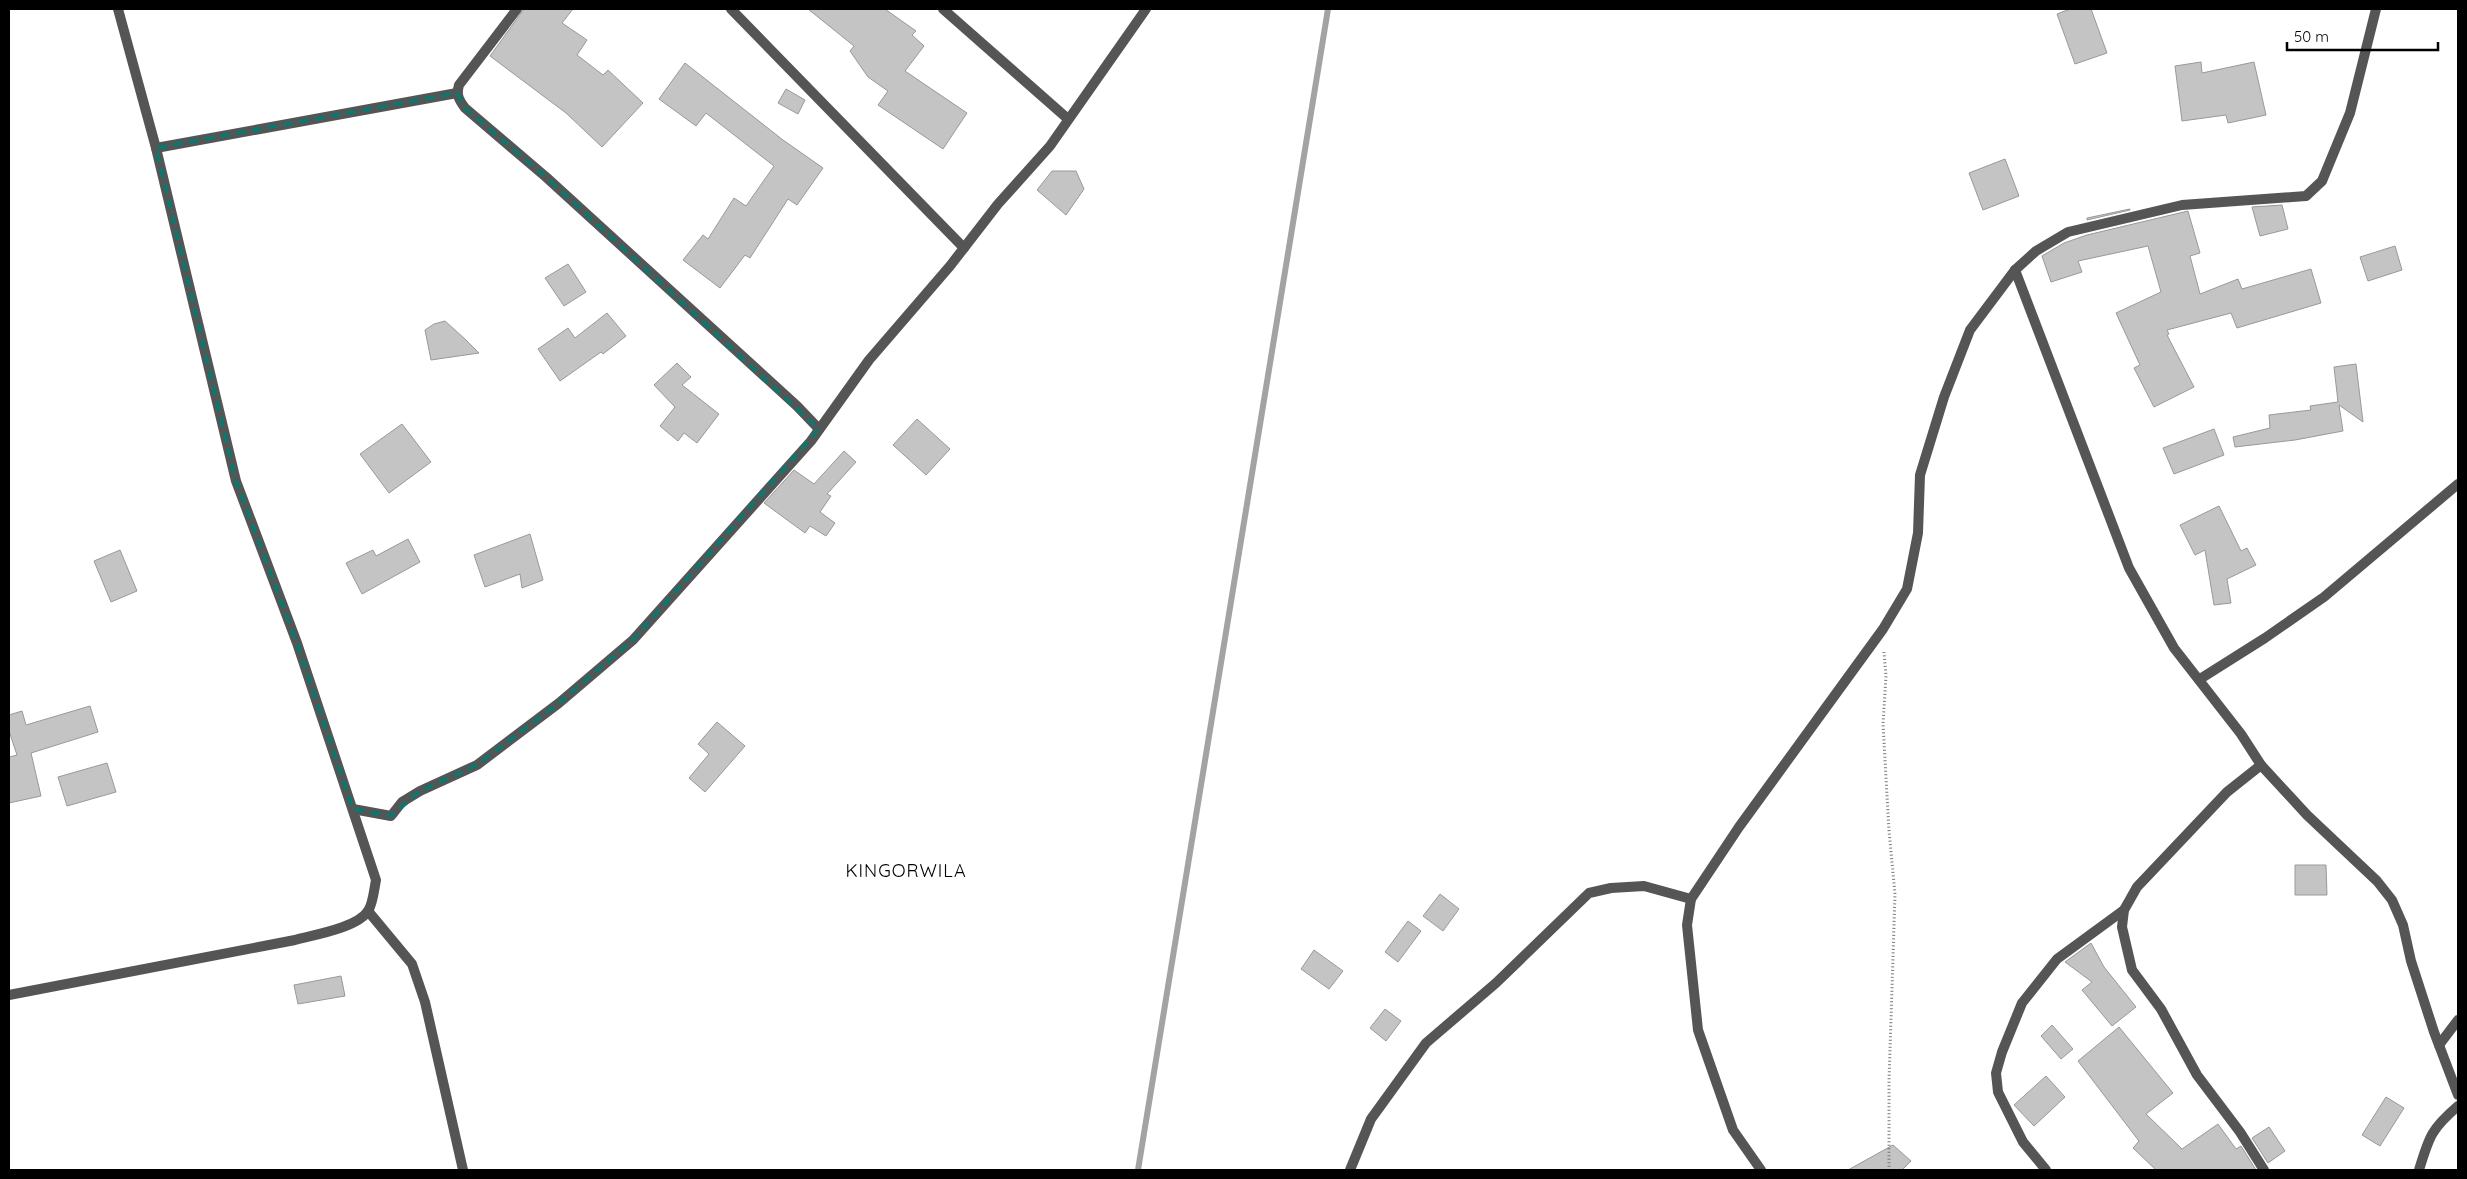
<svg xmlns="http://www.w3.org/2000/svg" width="2467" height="1179" font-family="Quicksand,sans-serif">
<rect width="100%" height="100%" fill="#fff"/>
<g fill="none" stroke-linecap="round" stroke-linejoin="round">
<polyline stroke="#a3a3a3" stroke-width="6" points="1138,1170 1328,9"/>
</g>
<g fill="#c4c4c4" stroke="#999">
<polygon points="524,9 573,9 562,23 587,40 577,55 603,75 608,70 643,103 602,147 566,113 490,56"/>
<polygon points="808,9 885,9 916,31 912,35 924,46 905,71 967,113 943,149 878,105 888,91 868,77 850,51 854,46"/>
<polygon points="2070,9 2091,9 2107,53 2075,64 2057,14"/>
<polygon points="2201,62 2202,73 2254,62 2266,115 2228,123 2226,115 2182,121 2175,66"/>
<polygon points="685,63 783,140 823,168 797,205 788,199 750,258 745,255 720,288 683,260 703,235 708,239 734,198 746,206 774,166 706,113 696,126 659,99"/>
<polygon points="786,89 805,100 798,114 778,103"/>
<polygon points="2005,159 2019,196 1983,210 1969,173"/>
<polygon points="1052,171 1076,171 1084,189 1066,215 1037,190"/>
<polygon points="2282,205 2288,229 2260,236 2252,207"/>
<polygon points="2130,209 2130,210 2087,220 2087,218"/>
<polygon points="2188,211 2200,253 2190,256 2200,294 2238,279 2242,289 2311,269 2321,303 2237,328 2231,313 2167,330 2169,334 2167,335 2194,387 2154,407 2134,368 2140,365 2116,313 2161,292 2148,246 2078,261 2082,272 2051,282 2042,256 2064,243 2087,235"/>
<polygon points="2395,246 2402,270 2368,281 2360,257"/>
<polygon points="568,264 586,292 564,306 545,278"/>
<polygon points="607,313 626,336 603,354 601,352 560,381 538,349 568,328 575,338"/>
<polygon points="445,321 465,339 479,353 431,360 425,330 434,324"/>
<polygon points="677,363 691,377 682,385 719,414 697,443 684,433 678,441 660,426 675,407 654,385"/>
<polygon points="2356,364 2363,422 2339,405 2343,431 2295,440 2235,447 2233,437 2270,428 2269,415 2311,410 2310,406 2338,402 2334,367"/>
<polygon points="917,419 950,449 926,475 893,445"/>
<polygon points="402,424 431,462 389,493 360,454"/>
<polygon points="2214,429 2224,455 2174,474 2163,448"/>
<polygon points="844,451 856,462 827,494 831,496 820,512 835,523 826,536 810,526 805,533 764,503 794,470 814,484"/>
<polygon points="2219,506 2241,551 2247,548 2256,565 2227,579 2231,603 2214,605 2205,550 2195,555 2180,525"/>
<polygon points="530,534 543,580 522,588 520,574 485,587 474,555"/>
<polygon points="408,539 420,562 362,594 346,563 373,550 376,556"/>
<polygon points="120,550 137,591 111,602 94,561"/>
<polygon points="90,706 98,732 31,753 41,796 9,803 9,757 17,755 9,731 9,715 22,711 26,725"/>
<polygon points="717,722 745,746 705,792 689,778 709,754 698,744"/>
<polygon points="107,763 116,792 67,806 58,777"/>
<polygon points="2295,865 2326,865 2327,895 2295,895"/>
<polygon points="1440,894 1459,909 1443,931 1423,916"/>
<polygon points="1408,921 1421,931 1398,962 1385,952"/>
<polygon points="2091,943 2104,967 2136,1007 2112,1026 2082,990 2092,982 2065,962"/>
<polygon points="1314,950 1343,971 1329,989 1301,969"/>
<polygon points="341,976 345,996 298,1004 294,985"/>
<polygon points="1385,1009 1401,1021 1386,1041 1370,1028"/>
<polygon points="2052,1025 2073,1049 2061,1059 2041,1036"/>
<polygon points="2119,1027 2173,1093 2146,1114 2182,1149 2218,1124 2236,1149 2241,1146 2256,1170 2156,1170 2133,1148 2139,1141 2078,1061"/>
<polygon points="2046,1076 2065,1097 2034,1126 2014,1105"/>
<polygon points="2386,1097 2404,1108 2380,1146 2362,1135"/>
<polygon points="2269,1127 2285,1151 2268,1163 2252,1138"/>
<polygon points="1893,1145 1911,1161 1902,1170 1848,1170"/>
</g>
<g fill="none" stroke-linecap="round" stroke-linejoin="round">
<polyline stroke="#777" stroke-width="3" stroke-dasharray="1 2.5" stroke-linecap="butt" points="1884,652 1886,676 1883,724 1889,831 1895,894 1889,1081 1889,1170"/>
<g stroke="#555" stroke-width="10">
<path d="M517 9 459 85C456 95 459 100 465 108L546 177 797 406 819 429"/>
<polyline points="731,9 964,248"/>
<polyline points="943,9 1068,119"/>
<polyline points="156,148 457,93"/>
<polyline points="2015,270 2129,568 2174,648 2241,734 2261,765 2307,815 2377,881 2392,900 2403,925 2411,961 2434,1032 2458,1095"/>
<polyline points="2200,679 2265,638 2324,597 2458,484"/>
<polyline points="2261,765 2227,792 2137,887 2124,910 2122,927 2132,970 2161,1009 2197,1075 2240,1132 2264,1170"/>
<polyline points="353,809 391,816 402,802 420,791 477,765 559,703 633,640 811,441 869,360 950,266 998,204 1050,146 1146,9"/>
<polyline points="368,911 412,964 425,1002 463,1170"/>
<path d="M9 995 295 940C313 935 357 928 368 911 373 904 374 890 376 880L297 643 236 481 156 148 118 9"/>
<polyline points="2439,1045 2458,1020"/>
<polyline points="1350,1170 1371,1119 1426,1043 1496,983 1589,893 1611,888 1644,886 1691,899"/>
<polyline points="1761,1170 1733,1130 1698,1030 1687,925 1691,899 1739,827 1883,629 1907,589 1918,533 1920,475 1944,397 1970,330 2015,270 2036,251 2068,232 2182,205 2306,196 2322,181 2350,113 2376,9"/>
<polyline points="2046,1170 2023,1142 1998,1092 1996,1073 2002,1052 2022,1003 2057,959 2124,910"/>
<path d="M2419 1170C2429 1137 2431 1129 2458 1106"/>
</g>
</g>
<path fill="none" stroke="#0f766e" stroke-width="4" stroke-dasharray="10 6" stroke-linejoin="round" d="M457 93 465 108 546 177 819 429 633 640 559 703 477 765 420 791 391 816 353 809 297 643 236 481 156 148Z"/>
<g text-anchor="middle" stroke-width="5" stroke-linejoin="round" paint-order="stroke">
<g font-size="18" letter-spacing="1" fill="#000" stroke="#fff">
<text x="906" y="877">KINGORWILA</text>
</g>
</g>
<rect width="2467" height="1179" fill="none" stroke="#000000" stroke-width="20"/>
<path d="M2287 42v8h151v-8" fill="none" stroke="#000000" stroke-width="2.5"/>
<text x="2294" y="42" font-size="15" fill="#000000" stroke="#ffffff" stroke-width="4" paint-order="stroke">50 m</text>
</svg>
